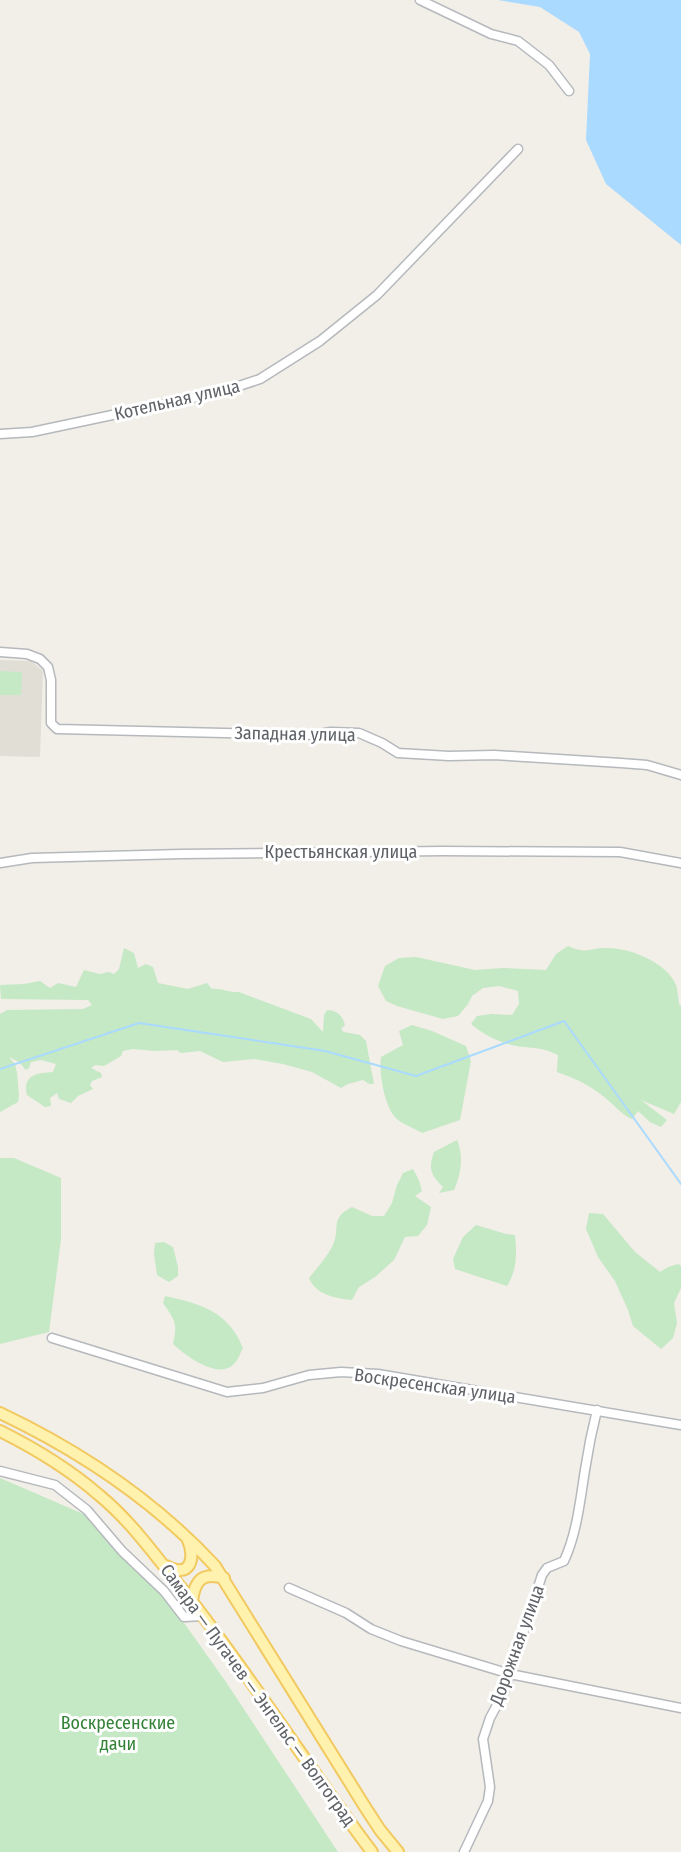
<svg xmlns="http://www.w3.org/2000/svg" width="681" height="1852" font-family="'Fira Sans Condensed',sans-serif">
<rect width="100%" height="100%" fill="#f1efe8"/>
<polygon fill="#e1ded6" points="0,660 31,661 43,671 40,757 0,756"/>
<g fill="#c5e8c5">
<polygon points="0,671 22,672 21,695 0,695"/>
<path d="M568 946C588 954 585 949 604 948 627 947 662 960 674 981 678 987 678 997 679 1004L681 1006V1102L674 1114 641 1100 667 1120 661 1127 650 1122 638 1111 632 1119C623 1115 618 1109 610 1102 594 1087 577 1079 557 1072L558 1055C543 1048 541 1049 525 1047 506 1046 485 1036 471 1024L477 1016 492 1014 512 1015 519 1004 518 991 499 986 483 988 472 996 468 1004 458 1016 443 1019 397 1006 386 1001 378 986 385 966 399 958 416 957 475 970 503 968 546 970 556 954Z"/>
<path d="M124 948 134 953 138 968 146 964 153 967 158 983 188 989 207 983 212 989C222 988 229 993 239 992L311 1019 323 1032 324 1015 327 1010C338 1011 342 1015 345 1025L341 1029 344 1032 360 1035 366 1041 374 1084H369L363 1080 348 1084 341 1088 312 1072 283 1064 254 1059 223 1062 200 1051 181 1053 177 1050 155 1051 133 1049 123 1051 121 1056 104 1066 95 1065 91 1068 101 1073 102 1077 92 1081 90 1085 93 1089 78 1096 71 1103 59 1099 57 1093 50 1098 51 1106 45 1107 27 1095C22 1075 37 1073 53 1072L56 1064 41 1060 31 1062 29 1068 26 1070 19 1062 9 1057 15 1064 17 1073 19 1095 18 1102 0 1112V1014L7 1010 83 1009 92 1005 88 1000 1 999 0 985 24 984 40 981 50 988 58 983 76 987 84 970 100 974 109 972 114 974 119 969Z"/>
<path d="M412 1025 432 1031 466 1046 471 1061 460 1120 422 1133C414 1128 399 1123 394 1116 384 1103 379 1073 381 1057L403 1045 399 1031Z"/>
<path d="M457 1140C464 1157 461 1174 454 1190L439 1193 443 1187C431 1175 428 1169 434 1152Z"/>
<polygon points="0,1158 14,1158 61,1178 61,1239 49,1332 0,1344"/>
<path d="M413 1169 419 1180 422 1191 415 1196 431 1207 427 1225 418 1236 405 1237 394 1260 375 1277 359 1287 352 1300C335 1298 316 1295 309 1278 317 1268 326 1258 332 1247 342 1228 328 1219 352 1207L372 1216H384L392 1203 397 1185 403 1173Z"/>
<polygon points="589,1213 603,1214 635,1252 660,1272 668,1267 678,1264 681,1266 681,1288 674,1303 677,1323 673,1338 661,1349 633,1326 628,1310 615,1281 598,1257 586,1229"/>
<path d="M476 1225 506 1234 515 1235C517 1254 517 1270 507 1286L455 1269 453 1259 463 1237Z"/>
<polygon points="164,1242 173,1247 178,1267 178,1276 169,1282 157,1275 154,1254 155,1243"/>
<path d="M165 1296C201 1304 228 1311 243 1348 240 1353 238 1361 233 1365 217 1379 186 1356 173 1344 178 1324 175 1320 163 1303Z"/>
<polygon points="0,1478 88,1516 145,1568 226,1682 338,1852 0,1852"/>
</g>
<polygon fill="#aadaff" points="498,0 681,0 681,245 606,184 586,140 590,54 579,32 540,7"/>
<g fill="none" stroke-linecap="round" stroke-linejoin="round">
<polyline stroke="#aadaff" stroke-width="2" points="0,1069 139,1023 325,1051 416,1076 564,1021 681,1184"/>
<g stroke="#b5b8bc" stroke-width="11">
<g id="minor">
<polyline points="420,0 491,34 518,41 549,65 569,91"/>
<polyline points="0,434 32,432 221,392 260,379 320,341 377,295 518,149"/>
<polyline points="0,652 27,654 40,659 48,667 51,680 51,723 57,729 314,735 331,732 359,733 382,743 398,753 449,756 494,755 621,763 647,765 681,775"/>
<polyline points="0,863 32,858 181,854 443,851 620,852 681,863"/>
<polyline points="52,1338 227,1392 263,1388 309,1375 341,1372 378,1374 681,1425"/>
<polyline points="0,1471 55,1485 87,1510 122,1551 164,1591 184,1617 203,1616"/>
<polyline points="289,1588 346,1613 371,1629 401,1641 510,1674 681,1708"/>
<path d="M464 1852 488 1801 490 1787 483 1739 490 1718 504 1692 542 1575 547 1568 564 1561C577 1533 580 1501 585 1470 588 1450 592 1430 597 1410"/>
</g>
</g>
<g stroke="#f2c960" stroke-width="14">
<g id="major">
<path d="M0 1413C80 1451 155 1501 215 1566L365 1807 380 1830 398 1852"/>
<path d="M0 1431C36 1449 69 1469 99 1495 132 1522 156 1557 183 1590 250 1675 307 1766 372 1852"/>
<path d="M166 1566C190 1579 196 1559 188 1540"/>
<path d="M192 1601C195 1580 202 1572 224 1578"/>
</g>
</g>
<use href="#minor" stroke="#fff" stroke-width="8"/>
<use href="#major" stroke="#fff2af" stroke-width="10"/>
</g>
<g text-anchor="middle" stroke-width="6" stroke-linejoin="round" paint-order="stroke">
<g font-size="18" fill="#5f6368" stroke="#fff">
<text transform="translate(177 400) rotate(-13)" y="6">Котельная улица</text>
<text transform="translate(295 734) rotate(1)" y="6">Западная улица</text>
<text x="341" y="858">Крестьянская улица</text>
<text transform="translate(435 1386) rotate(8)" y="6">Воскресенская улица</text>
<text transform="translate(517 1645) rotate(-70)" y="6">Дорожная улица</text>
<text transform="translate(258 1695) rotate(54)" y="6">Самара — Пугачев — Энгельс — Волгоград</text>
</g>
<g font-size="18" fill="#348238" stroke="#fff">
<text x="118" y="1729">Воскресенские<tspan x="118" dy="21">дачи</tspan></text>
</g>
</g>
</svg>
